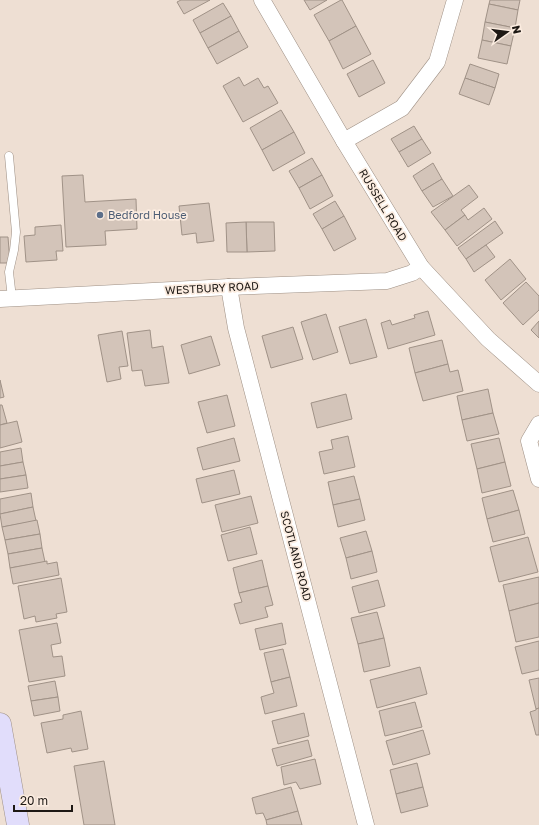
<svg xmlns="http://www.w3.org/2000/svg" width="539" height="825" font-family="'Golos Text',sans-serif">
<rect width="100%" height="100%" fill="#eedfd3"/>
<g fill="#d3c4b9" stroke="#a09287">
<polygon points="181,0 210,0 184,14 177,2"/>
<polygon points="304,0 327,0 310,10"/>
<polygon points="341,0 342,0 356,26 329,41 314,15"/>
<polygon points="490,0 520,0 518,10 489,4"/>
<polygon points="223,3 231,16 200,33 193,20"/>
<polygon points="489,4 518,10 515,28 485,22"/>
<polygon points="231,16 239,31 208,48 200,33"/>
<polygon points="485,22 515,28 511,46 482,40"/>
<polygon points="356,26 371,54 343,69 329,41"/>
<polygon points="239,31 248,47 217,64 208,48"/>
<polygon points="482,40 511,46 507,64 478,58"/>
<polygon points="373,60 385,83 359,97 347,74"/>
<polygon points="470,64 499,74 495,88 465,78"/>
<polygon points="239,77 244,86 258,78 264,88 268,86 278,103 243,122 223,86"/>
<polygon points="465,78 495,88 489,105 459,94"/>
<polygon points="281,110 294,132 262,150 250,128"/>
<polygon points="414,126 422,139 399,152 391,139"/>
<polygon points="294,132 305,153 273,171 262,150"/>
<polygon points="422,139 431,153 408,167 399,152"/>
<polygon points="312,158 322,175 299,188 289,171"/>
<polygon points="433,163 442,179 422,191 413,176"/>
<polygon points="83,175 85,202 136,199 137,229 105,231 106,245 66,247 62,176"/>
<polygon points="322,175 333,196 310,209 299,188"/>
<polygon points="442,179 453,196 433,207 422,191"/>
<polygon points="469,185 478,197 461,210 465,215 445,230 431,212"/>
<polygon points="335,201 344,216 322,229 313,214"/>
<polygon points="209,203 214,241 197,243 196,233 182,235 179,206"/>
<polygon points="484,208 492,219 457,246 445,230 465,215 468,220"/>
<polygon points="344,216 356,239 334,251 322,229"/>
<polygon points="495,221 503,233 466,259 458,248"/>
<polygon points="246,222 274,222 275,251 247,252"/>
<polygon points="246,222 247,252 227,252 226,223"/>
<polygon points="61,225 63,251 56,251 57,260 26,262 24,236 35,235 35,227"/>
<polygon points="0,237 8,237 10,263 0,263"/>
<polygon points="486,245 495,257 474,272 466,259"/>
<polygon points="510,259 526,279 501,300 485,280"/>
<polygon points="526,282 539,296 539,310 523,325 503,303"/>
<polygon points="428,311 435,335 388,349 381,323 390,320 392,325 415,318 414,315"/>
<polygon points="326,314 338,352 313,360 301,322"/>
<polygon points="366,319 377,357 350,364 339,327"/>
<polygon points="539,321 539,338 531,330"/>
<polygon points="293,327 303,359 271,368 262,336"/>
<polygon points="150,330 152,348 163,346 169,383 145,386 142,370 132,371 127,333"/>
<polygon points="122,331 128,366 119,367 121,379 107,382 98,335"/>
<polygon points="211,336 220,365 189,374 181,345"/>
<polygon points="442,340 448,364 415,373 409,348"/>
<polygon points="448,364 450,372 458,370 463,391 423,401 415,373"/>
<polygon points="0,380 4,397 0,398"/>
<polygon points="488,389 493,413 462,420 457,396"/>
<polygon points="346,394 352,419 317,428 311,403"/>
<polygon points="227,395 235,426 207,433 198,402"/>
<polygon points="0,405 2,405 7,423 0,425"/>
<polygon points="493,413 499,434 467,441 462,420"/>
<polygon points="17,421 22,442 0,448 0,425"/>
<polygon points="348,436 355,467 324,474 319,452 333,449 331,440"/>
<polygon points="234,438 240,461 203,470 197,448"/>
<polygon points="499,438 505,462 477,469 471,444"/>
<polygon points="21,448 23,462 0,466 0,452"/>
<polygon points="23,462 26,475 0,479 0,466"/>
<polygon points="505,462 511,486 482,493 477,469"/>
<polygon points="234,470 240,494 202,503 196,479"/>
<polygon points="26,475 28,488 0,492 0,479"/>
<polygon points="354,476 360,499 333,505 328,482"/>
<polygon points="513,490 519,510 487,519 482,498"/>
<polygon points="31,493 33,507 0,514 0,499"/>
<polygon points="251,496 258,523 222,532 215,505"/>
<polygon points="360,499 365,520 338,527 333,505"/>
<polygon points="33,507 36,521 2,527 0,514"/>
<polygon points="519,510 525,534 493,542 487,519"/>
<polygon points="37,520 40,534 5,540 2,527"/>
<polygon points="250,527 257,554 228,561 221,535"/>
<polygon points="366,531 372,551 346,558 340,538"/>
<polygon points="40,534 42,548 8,554 5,540"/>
<polygon points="528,537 538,572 499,582 490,547"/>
<polygon points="42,548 45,562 10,568 8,554"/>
<polygon points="372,551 377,572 351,579 346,558"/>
<polygon points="262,560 268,586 239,593 233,568"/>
<polygon points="47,561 47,564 57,562 59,575 13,584 10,568"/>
<polygon points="539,577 539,603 509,611 503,585"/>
<polygon points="61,578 67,612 56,614 57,618 36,622 35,616 24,619 18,586"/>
<polygon points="378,580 385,606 359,613 352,587"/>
<polygon points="268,586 273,605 265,607 268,617 240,624 234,604 242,602 239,593"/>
<polygon points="539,603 539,637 516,642 509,611"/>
<polygon points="377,612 384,638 358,644 351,618"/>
<polygon points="57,623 61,643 51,645 53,657 62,656 65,676 29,682 19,630"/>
<polygon points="282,623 286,644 260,650 255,629"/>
<polygon points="384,638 390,666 364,672 358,644"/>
<polygon points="539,641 539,670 522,674 515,647"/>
<polygon points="283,649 290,677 271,682 264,653"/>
<polygon points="420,667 427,694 377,708 370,680"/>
<polygon points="290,677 297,706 265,714 261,697 274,693 271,682"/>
<polygon points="539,678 539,708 536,709 529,680"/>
<polygon points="55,681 58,697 31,701 28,686"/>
<polygon points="58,697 60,711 34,716 31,701"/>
<polygon points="415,702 422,727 385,736 379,711"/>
<polygon points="539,708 539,735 536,735 530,712 536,710 536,709"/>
<polygon points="81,711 88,749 72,752 71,748 47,753 41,723 63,719 63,715"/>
<polygon points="304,713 309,736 278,744 272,721"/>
<polygon points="423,730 430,754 393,765 386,741"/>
<polygon points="308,740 312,756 277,766 272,749"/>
<polygon points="315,759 321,784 300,789 296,782 284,785 281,767"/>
<polygon points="104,761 115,825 84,825 74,766"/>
<polygon points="417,763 423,787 396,794 390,770"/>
<polygon points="291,787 298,811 266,820 263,813 256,814 252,798"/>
<polygon points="423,787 428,806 401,813 396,794"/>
<polygon points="298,811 302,825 267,825 266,820"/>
</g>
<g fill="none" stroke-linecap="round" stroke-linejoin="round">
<g stroke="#9e9085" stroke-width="9">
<polyline id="lane" points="9,156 16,232 14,250 9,272 12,298"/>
</g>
<g stroke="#9e9085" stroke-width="17">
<g id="street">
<polyline points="262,0 344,141 421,267 488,339 539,384"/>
<polyline points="344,141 402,108 437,62 455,0"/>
<polyline points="229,287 236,328 366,825"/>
<polyline points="0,299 229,287 387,281 412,273 421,267"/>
<polyline points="539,424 529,441 539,479"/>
</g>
</g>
<g stroke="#9e9085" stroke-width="23">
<polyline id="secondary" points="0,724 18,825"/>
</g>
<use href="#lane" stroke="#fff" stroke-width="8"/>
<use href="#street" stroke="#fff" stroke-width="16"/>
<use href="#secondary" stroke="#e1ddfb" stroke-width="22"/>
</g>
<circle fill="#5c6f8a" stroke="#fbece0" stroke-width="1.5" cx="100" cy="215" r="4"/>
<g text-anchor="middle" stroke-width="3.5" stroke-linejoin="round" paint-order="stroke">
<g font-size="11" fill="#1d1814" stroke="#fbece0">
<text transform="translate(383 205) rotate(59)" y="4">RUSSELL ROAD</text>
<text transform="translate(212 288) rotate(-3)" y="4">WESTBURY ROAD</text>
<text transform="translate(296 556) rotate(75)" y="4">SCOTLAND ROAD</text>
</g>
<g font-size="11" fill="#4e5e75" stroke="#fbece0" text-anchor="start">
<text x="108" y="219">Bedford House</text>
</g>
</g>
<g transform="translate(507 32) rotate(76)" stroke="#fbece0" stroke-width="3" paint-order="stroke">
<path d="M0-3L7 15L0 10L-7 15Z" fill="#1d1814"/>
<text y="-6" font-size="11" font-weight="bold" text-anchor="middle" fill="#1d1814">N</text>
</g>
<path d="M14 805v6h58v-6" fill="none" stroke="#1d1814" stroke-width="2"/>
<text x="20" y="805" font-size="12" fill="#1d1814" stroke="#fbece0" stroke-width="3" paint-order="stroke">20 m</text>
</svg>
